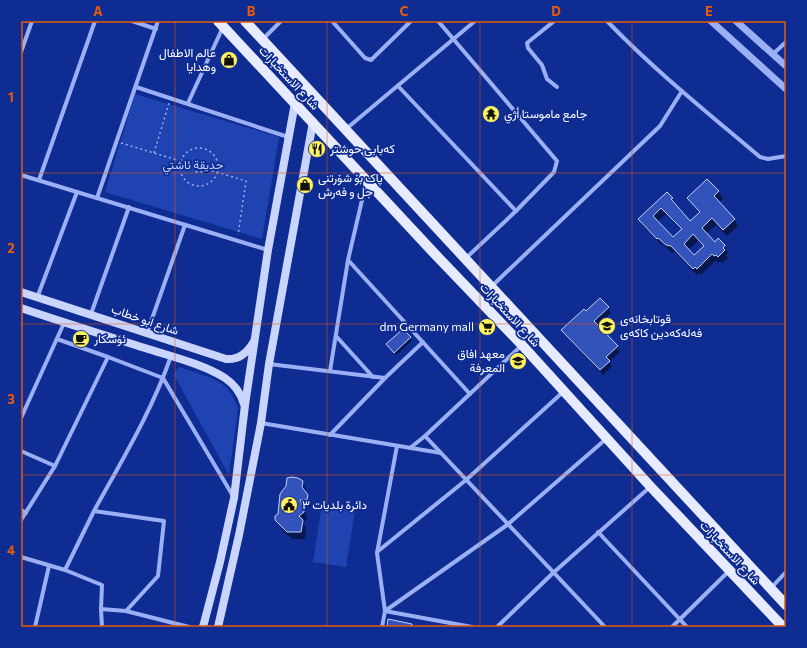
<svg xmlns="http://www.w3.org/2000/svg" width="807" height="648" font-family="Commissioner,Vazirmatn,sans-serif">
<rect width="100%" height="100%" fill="#0f2c92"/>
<g fill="#2043b2">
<polygon points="135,94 279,137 262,239 105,192"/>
<path d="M180 367C193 372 211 376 222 384 230 389 235 400 238 408L229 475 174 375 176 370Z"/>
<polygon points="322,505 355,510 346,567 313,562"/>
</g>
<g fill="#0007" fill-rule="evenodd">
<path d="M707 180 719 192 723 199 719 202 734 219 738 226 727 236 716 225 706 234 715 244 718 240 724 246 728 253 726 255 728 258 722 263 720 261 718 263 716 260 701 275 699 273 697 275 676 253 671 252 663 244 662 245 643 226 639 219 672 198 676 205 690 222 700 213 688 198ZM666 214 682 230 673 239 657 222ZM698 241 704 247 694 256 688 250Z"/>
<polygon points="608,308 611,313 597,326 617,347 620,352 609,362 612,366 603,375 565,335 562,330 586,312"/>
<polygon points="410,338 412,341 396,355 387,344"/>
<polygon points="302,482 306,489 305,493 311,503 310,507 303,507 307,517 307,519 303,523 306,527 305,539 293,539 285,533 276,519"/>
<polygon points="389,620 422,627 388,627"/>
</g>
<g fill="#3352ba" stroke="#c2d1fe" fill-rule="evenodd">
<path d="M707 179 719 191 714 196 735 219 723 230 712 218 702 228 715 242 718 238 725 245 723 248 725 250 718 257 716 255 714 256 712 254 697 269 695 267 693 269 671 246 666 245 658 238 657 239 638 219 667 192 673 198 671 199 690 221 700 212 687 198ZM661 208 682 229 673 237 653 216ZM693 234 704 246 694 255 684 244Z"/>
<polygon points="600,298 609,307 594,321 618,346 606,357 610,361 600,370 561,330 584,309 586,311"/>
<polygon points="403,329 411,337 394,353 386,344"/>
<polygon points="291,477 298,478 303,481 302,487 308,495 307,500 300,500 304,509 304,512 299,516 303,520 301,532 287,532 275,520 275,516 278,514 280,494 286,486 287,478"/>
<polygon points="388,619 412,624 412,627 387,627"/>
</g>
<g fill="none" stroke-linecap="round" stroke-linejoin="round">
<g stroke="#9bb0f4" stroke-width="1.5" stroke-dasharray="2 3" stroke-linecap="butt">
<polyline points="121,143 246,181 238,235"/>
<circle cx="199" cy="167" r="19"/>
<polyline points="154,153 169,103"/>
<circle cx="199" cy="167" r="5.5"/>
</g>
<g stroke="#9bb0f4" stroke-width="4">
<polyline points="132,21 156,29"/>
<polyline points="332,21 365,58 371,60 411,21"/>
<polyline points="438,21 557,161 554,172 516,211 466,258"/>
<polyline points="553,21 553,22 527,43 528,48 542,65 547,79 557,87"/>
<path d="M607 21C654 70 708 113 760 157L768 159 786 156"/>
<polyline points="263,39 281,21"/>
<polyline points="21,52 32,21"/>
<polyline points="773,54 786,42"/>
<polyline points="398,86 516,211"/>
<polyline points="136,87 288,137"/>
<polyline points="188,103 223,27"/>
<polyline points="346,129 475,21"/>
<polyline points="21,175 268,250"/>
<polyline points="39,180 95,21"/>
<polyline points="97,198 158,21"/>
<polyline points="348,260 470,394"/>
<polyline points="492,286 660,126 682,91"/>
<polyline points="37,298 77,192"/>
<polyline points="91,314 129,207"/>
<polyline points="147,333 185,225"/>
<polyline points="336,336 373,377"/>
<polyline points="57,339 108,357 163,378 233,496"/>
<polyline points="269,364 385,378"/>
<polyline points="330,371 348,260 366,183"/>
<polyline points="21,418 64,323"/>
<polyline points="261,423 441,453"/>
<polyline points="330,435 385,378 423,342"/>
<polyline points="425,436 605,627"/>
<polyline points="397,446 377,553 385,611 472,627"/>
<polyline points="410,448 425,436 521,346"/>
<polyline points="21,451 55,466"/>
<polyline points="21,510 26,513"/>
<path d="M94 511C122 460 152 411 171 356"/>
<polyline points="21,520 55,466 108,357"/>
<polyline points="598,532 687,627"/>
<polyline points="377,552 466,480 563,392"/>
<polyline points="21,557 65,570 102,585 101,609 102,627"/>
<polyline points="65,570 94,511 164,521 158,576 126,611"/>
<polyline points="771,588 786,572"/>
<polyline points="101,609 126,611 189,627"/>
<polyline points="35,627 49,566"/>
<polyline points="382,627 385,611 507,525 606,439"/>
<polyline points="497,627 553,573 650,487"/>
<polyline points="672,627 729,571"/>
</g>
<g stroke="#9bb0f4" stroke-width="7">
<polyline points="711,21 786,89"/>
<polyline points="736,21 786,66"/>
</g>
<g stroke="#cad5fd" stroke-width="8">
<path d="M21 292 226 359C238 360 247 353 253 343"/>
<path d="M21 308C62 322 104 335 145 348 170 356 203 364 225 378 234 384 241 394 244 404"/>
<polyline points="203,627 220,562 234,498 245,405 268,250 295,103"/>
<polyline points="218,627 239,535 261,423 269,364 313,122"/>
</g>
<g stroke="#e7ebff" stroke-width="10">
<polyline points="218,21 433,252 522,345 650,486 783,627"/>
<polyline points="245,21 786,605"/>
</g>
</g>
<path fill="none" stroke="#e8590c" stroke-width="1" stroke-opacity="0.55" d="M175 21V627M327 21V627M480 21V627M632 21V627M21 173H786M21 324H786M21 475H786"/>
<defs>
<g id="shop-disc" transform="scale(0.9)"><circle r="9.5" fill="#fff35d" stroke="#0f2c92"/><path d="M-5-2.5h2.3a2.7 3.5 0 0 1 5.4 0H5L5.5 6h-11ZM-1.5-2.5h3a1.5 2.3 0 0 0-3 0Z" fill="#111"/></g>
<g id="temple-disc" transform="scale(0.9)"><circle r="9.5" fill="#fff35d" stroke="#0f2c92"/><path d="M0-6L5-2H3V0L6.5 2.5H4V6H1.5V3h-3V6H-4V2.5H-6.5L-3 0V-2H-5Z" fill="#111"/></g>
<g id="restaurant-disc" transform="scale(0.9)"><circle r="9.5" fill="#fff35d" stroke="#0f2c92"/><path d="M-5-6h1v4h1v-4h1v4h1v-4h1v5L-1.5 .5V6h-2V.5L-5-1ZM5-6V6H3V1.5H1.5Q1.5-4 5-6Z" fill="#111"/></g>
<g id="school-disc" transform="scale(0.9)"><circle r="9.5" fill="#fff35d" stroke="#0f2c92"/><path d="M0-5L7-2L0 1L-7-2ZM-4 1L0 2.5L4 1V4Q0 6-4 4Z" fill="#111"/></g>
<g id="supermarket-disc" transform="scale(0.9)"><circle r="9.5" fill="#fff35d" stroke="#0f2c92"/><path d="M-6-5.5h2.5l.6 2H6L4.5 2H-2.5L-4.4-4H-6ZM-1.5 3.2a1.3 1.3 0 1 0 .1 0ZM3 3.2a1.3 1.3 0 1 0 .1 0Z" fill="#111"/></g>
<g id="cafe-disc" transform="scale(0.9)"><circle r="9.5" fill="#fff35d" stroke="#0f2c92"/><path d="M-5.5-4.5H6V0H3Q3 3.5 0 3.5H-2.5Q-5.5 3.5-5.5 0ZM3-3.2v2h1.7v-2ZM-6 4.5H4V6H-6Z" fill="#111"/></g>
<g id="civic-disc" transform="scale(0.9)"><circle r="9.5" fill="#fff35d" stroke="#0f2c92"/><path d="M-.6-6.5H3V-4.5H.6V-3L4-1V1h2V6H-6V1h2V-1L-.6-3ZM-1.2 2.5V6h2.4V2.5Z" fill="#111"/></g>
</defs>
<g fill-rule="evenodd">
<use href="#shop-disc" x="229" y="60"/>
<use href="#temple-disc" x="491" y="114"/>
<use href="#restaurant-disc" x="317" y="149"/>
<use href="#shop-disc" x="305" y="185"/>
<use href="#school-disc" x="607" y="326"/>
<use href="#supermarket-disc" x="487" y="327"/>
<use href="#cafe-disc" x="81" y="339"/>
<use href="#school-disc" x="518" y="361"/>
<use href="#civic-disc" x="289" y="505"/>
</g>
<g text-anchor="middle" stroke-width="3.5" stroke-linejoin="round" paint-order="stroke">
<g font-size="12" fill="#fff" stroke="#0f2c92" text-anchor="start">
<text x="216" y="57" text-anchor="end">عالم الاطفال<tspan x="216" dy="14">وهدايا</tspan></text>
<text x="504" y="118">جامع ماموستا أژي</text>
<text x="330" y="153">کەبابی حوشتر</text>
<text x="318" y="182">پاک بۆ شۆرتنی<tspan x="318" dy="14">جل و فەرش</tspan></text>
<text x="620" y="323">قوتابخانەی<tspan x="620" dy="14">فەلەکەدین کاکەی</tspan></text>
<text x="474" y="331" text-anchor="end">dm Germany mall</text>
<text x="94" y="343">ئۆسکار</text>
<text x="505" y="358" text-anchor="end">معهد افاق<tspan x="505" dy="14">المعرفة</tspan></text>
<text x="302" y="509">دائرة بلديات ٣</text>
</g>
<g font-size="12" fill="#fff" stroke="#0f2c92">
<text transform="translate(289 78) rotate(47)" y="4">شارع الاستخبارات</text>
<text transform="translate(510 315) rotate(47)" y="4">شارع الاستخبارات</text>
<text transform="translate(145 320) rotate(19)" y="4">شارع ابو خطاب</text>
<text transform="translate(730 553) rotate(47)" y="4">شارع الاستخبارات</text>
</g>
<g font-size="12" fill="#c2d1fe" stroke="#0f2c92">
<text x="193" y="169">حديقة ئاشتي</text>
</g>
</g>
<rect width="807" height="648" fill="none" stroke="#0f2c92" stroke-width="44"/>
<rect x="22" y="22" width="763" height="604" fill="none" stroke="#e8590c" stroke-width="1.5"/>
<g font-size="13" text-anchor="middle" font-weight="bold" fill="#e8590c">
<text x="98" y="16">A</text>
<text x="251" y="16">B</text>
<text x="404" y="16">C</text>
<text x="556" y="16">D</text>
<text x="709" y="16">E</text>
<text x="11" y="102">1</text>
<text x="11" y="253">2</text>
<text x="11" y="404">3</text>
<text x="11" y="555">4</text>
</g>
</svg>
